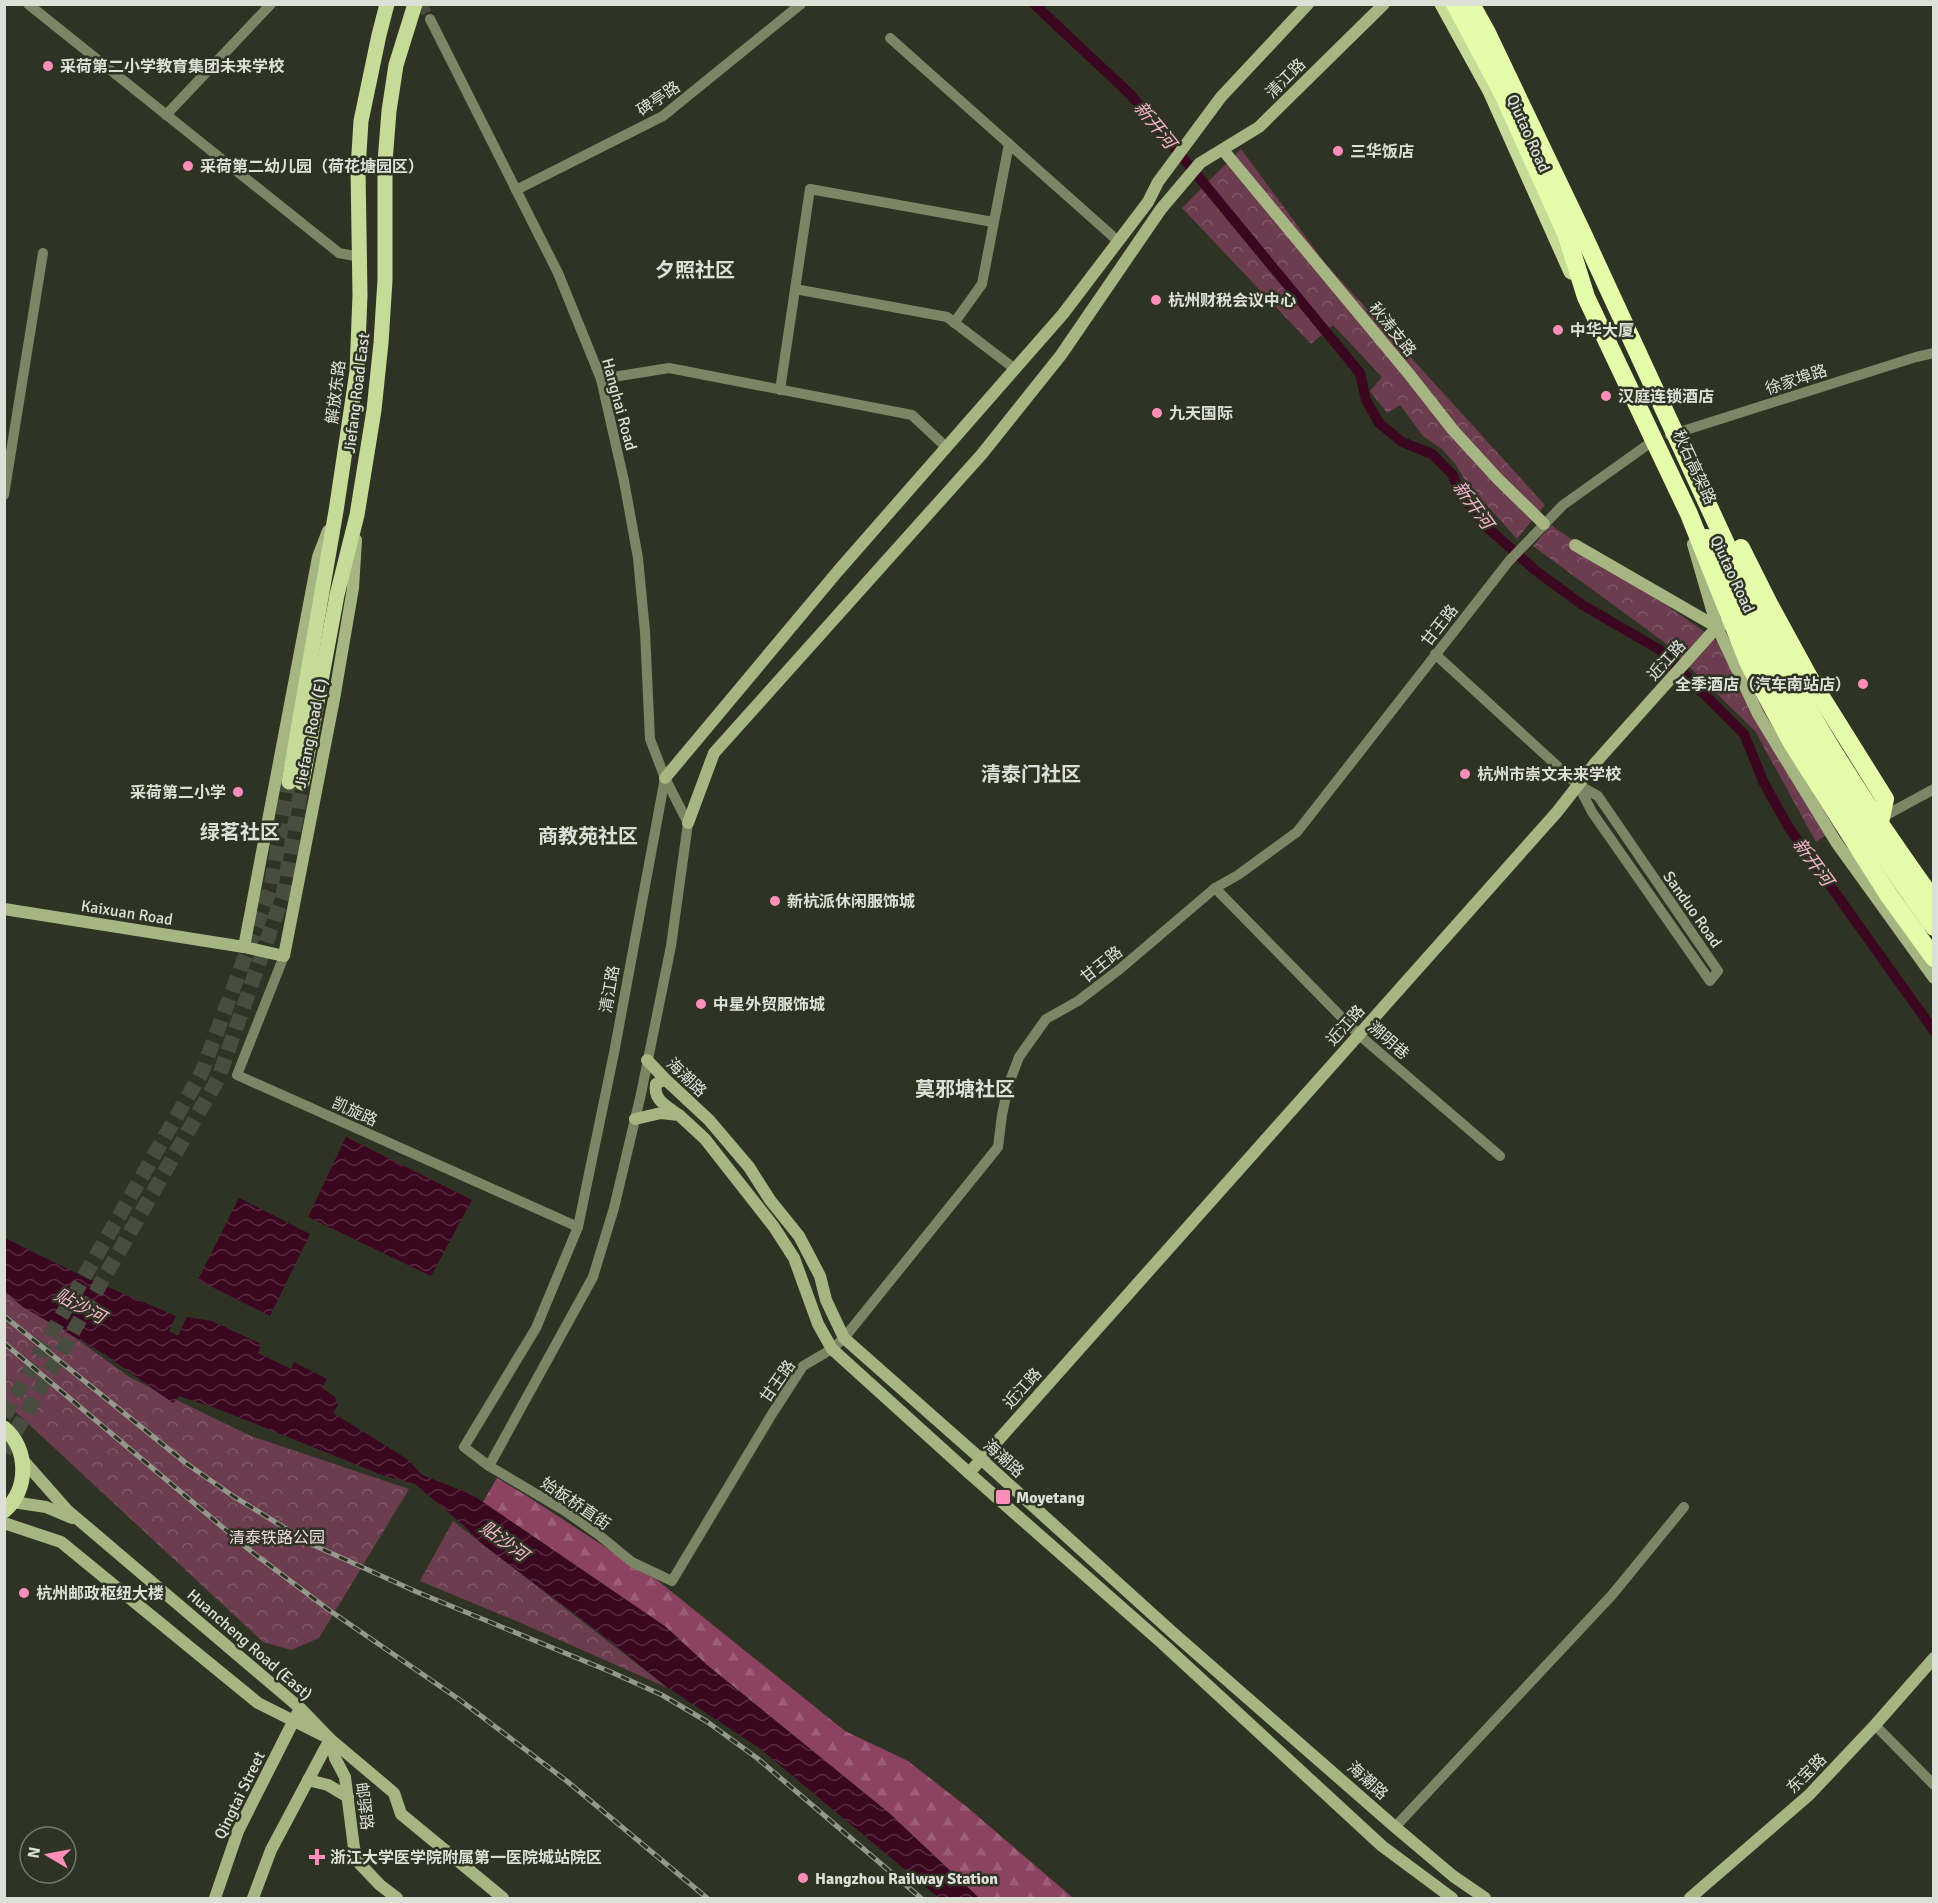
<svg xmlns="http://www.w3.org/2000/svg" width="1938" height="1903" font-family="Signika,'Noto Sans SC',sans-serif">
<defs>
<pattern id="forest-firs" width="22" height="20" patternUnits="userSpaceOnUse" patternTransform="scale(1.5)"><rect width="22" height="20" fill="#8c4261"/><path d="M5 1l3.5 6h-7zM16 11l3.5 6h-7z" fill="#9c5d77"/></pattern>
<pattern id="park-crowns" width="20" height="18" patternUnits="userSpaceOnUse" patternTransform="scale(1.5)"><rect width="20" height="18" fill="#6c3c4f"/><path d="M2 6a3 3 0 1 1 6 0M12 15a3 3 0 1 1 6 0" fill="none" stroke="#815868"/></pattern>
<pattern id="water-waves" width="16" height="10" patternUnits="userSpaceOnUse" patternTransform="scale(1.5)"><rect width="16" height="10" fill="#3a0620"/><path d="M0 5q4-4 8 0t8 0" fill="none" stroke="#562a40"/></pattern>
</defs>
<rect width="100%" height="100%" fill="#2f3324"/>
<path fill="url(#forest-firs)" d="M497 1478C550 1509 599 1545 652 1576L845 1731 908 1761 967 1807 1073 1898H979L889 1813 707 1665 666 1627 483 1502Z"/>
<g fill="url(#park-crowns)">
<polygon points="1241,149 1325,263 1545,505 1517,539 1466,482 1456,465 1443,450 1423,436 1400,405 1387,413 1370,391 1382,377 1333,325 1311,344 1182,208"/>
<polygon points="1551,525 1705,632 1758,675 1851,819 1816,842 1755,731 1664,642 1533,546"/>
<polygon points="4,1287 131,1378 251,1436 409,1489 319,1638 291,1650 263,1642 5,1402"/>
<polygon points="453,1521 668,1688 521,1623 420,1581"/>
</g>
<g fill="url(#water-waves)">
<polygon points="346,1137 472,1200 431,1276 308,1217"/>
<polygon points="239,1198 310,1234 270,1316 198,1280"/>
<polygon points="5,1238 82,1276 176,1316 169,1331 178,1336 187,1317 212,1321 261,1344 258,1353 291,1369 294,1362 327,1379 322,1388 335,1397 338,1405 333,1413 407,1459 422,1475 471,1494 666,1627 707,1665 889,1813 979,1898 939,1898 758,1747 668,1688 604,1636 482,1544 463,1525 415,1484 382,1475 221,1410 179,1396 173,1403 104,1354 23,1307 5,1292"/>
</g>
<g fill="none" stroke-linecap="round" stroke-linejoin="round">
<polyline stroke="#3a0620" stroke-width="10" points="1034,4 1131,95 1360,373 1366,400 1379,423 1402,442 1432,454 1452,474 1463,497 1489,529 1535,570 1581,604 1660,650 1744,734 1764,783 1789,828 1934,1031"/>
<polyline stroke="#494d3f" stroke-width="10" stroke-dasharray="10 5" stroke-linecap="butt" points="422,4 430,19"/>
<g stroke="#494d3f" stroke-width="15" stroke-dasharray="15 8" stroke-linecap="butt">
<polyline points="4,1416 202,1072 271,887 289,782"/>
<polyline points="4,1452 218,1079 283,895 302,783"/>
</g>
<g stroke="#7c8666" stroke-width="10">
<polyline points="28,4 339,253 360,257"/>
<polyline points="430,19 558,273 601,379 624,481 638,558 645,632 650,739 665,778 688,823 671,946 641,1094 614,1208 593,1277 489,1466"/>
<polyline points="890,38 1118,241"/>
<polyline points="166,115 271,4"/>
<polyline points="516,190 663,116 801,4"/>
<polyline points="795,289 947,317 1015,369"/>
<polyline points="954,323 982,284 1009,144"/>
<polyline points="601,379 669,368 912,415 946,447"/>
<polyline points="780,390 810,189 993,222"/>
<polyline points="1670,435 1916,357 1934,353"/>
<polyline points="4,495 43,253"/>
<polyline points="1435,654 1578,785 1598,796 1718,971 1710,981 1592,812 1578,785"/>
<polyline points="665,778 614,1053 578,1227 536,1328 464,1447 489,1466 565,1511 599,1535 632,1562 672,1581 772,1414 803,1366 832,1349 844,1338 998,1147 1002,1115 1008,1086 1019,1057 1046,1019 1078,1001 1120,969 1215,888 1238,875 1297,832 1509,561 1563,505 1650,443"/>
<polyline points="1879,819 1934,789"/>
<polyline points="1215,888 1358,1034 1500,1156"/>
<polyline points="284,956 237,1075 578,1227"/>
<polyline points="1875,1725 1934,1785"/>
<polyline points="1395,1827 1612,1595 1684,1507"/>
</g>
<g stroke="#a6b682" stroke-width="12">
<polyline points="1223,150 1409,374 1453,430 1497,478 1544,524"/>
<polyline points="1693,544 1717,627 1758,714 1836,842 1934,978"/>
<polyline points="1575,545 1717,627"/>
<polyline points="665,778 838,571 1063,314 1148,202 1158,182 1221,97 1308,4"/>
<polyline points="688,823 714,753 982,454 1061,355 1161,209 1200,163 1259,127 1384,4"/>
<polyline points="4,909 244,947 284,956 334,699 353,588 356,540"/>
<polyline points="244,947 318,557 328,531"/>
<polyline points="647,1060 665,1079 709,1120 749,1167 770,1200 799,1236 820,1276 826,1300 844,1338 981,1459 1172,1632 1395,1827 1453,1876 1485,1898"/>
<path d="M665 1079 656 1084C653 1100 666 1105 677 1114"/>
<polyline points="635,1119 661,1113 679,1115 705,1139 774,1227 794,1258 818,1324 832,1349 969,1473 1162,1643 1382,1846 1452,1898"/>
<polyline points="22,1459 67,1510 300,1708 330,1739 394,1793 401,1814 503,1898"/>
<polyline points="969,1473 1557,812 1596,762 1717,627 1736,618"/>
<polyline points="13,1502 46,1507 72,1518"/>
<polyline points="4,1523 61,1542 258,1703 322,1735"/>
<polyline points="330,1739 335,1758 345,1777 354,1848 360,1864 380,1885 397,1898"/>
<polyline points="308,1780 328,1785 348,1797"/>
<polyline points="215,1898 238,1831 297,1714"/>
<polyline points="253,1898 271,1850 330,1739"/>
<polyline points="1690,1898 1809,1795 1875,1725 1934,1658"/>
</g>
<g stroke="#c7db98" stroke-width="15">
<polyline points="1442,4 1490,91 1571,272"/>
<polyline points="289,782 336,511 357,371 360,295 358,169 361,121 379,35 387,4"/>
<polyline points="302,783 337,595 357,515 374,410 381,343 385,280 385,162 389,111 396,65 415,4"/>
<polyline points="1873,854 1920,924"/>
<path d="M4 1428C29 1449 29 1490 4 1511"/>
</g>
<g stroke="#e5fcab" stroke-width="18">
<polyline points="1455,4 1503,94 1573,249"/>
<polyline points="1707,538 1732,592"/>
<polyline points="1810,679 1885,799 1881,818"/>
<polyline points="1889,896 1934,958"/>
</g>
<g stroke="#95998d" stroke-width="5">
<g id="rail">
<polyline points="4,1316 187,1464 233,1496 311,1544 417,1592 611,1672 662,1695 706,1721 757,1758 921,1898"/>
<polyline points="4,1343 252,1552 329,1610 460,1700 568,1782 707,1898"/>
</g>
</g>
<use href="#rail" stroke="#2f3324" stroke-width="3" stroke-dasharray="9" stroke-linecap="butt"/>
<g stroke="#e5fcab" stroke-width="18">
<path d="M1471 4 1486 31 1582 232 1745 585C1764 623 1781 660 1801 696 1840 767 1887 835 1934 901"/>
<polyline points="1567,236 1586,297 1689,514 1749,664 1792,743 1889,896"/>
<polyline points="1741,548 1769,604 1810,679"/>
<path d="M1732 592C1755 641 1779 689 1806 735 1845 801 1890 864 1934 927"/>
</g>
</g>
<g fill="#ff8eba" stroke="#2f3324" stroke-width="2">
<circle cx="48" cy="66" r="6"/>
<circle cx="1338" cy="151" r="6"/>
<circle cx="188" cy="166" r="6"/>
<circle cx="1156" cy="300" r="6"/>
<circle cx="1558" cy="330" r="6"/>
<circle cx="1606" cy="396" r="6"/>
<circle cx="1157" cy="413" r="6"/>
<circle cx="1863" cy="684" r="6"/>
<circle cx="1465" cy="774" r="6"/>
<circle cx="238" cy="792" r="6"/>
<circle cx="775" cy="901" r="6"/>
<circle cx="701" cy="1004" r="6"/>
<rect x="995" y="1489" width="16" height="16" rx="3"/>
<circle cx="24" cy="1593" r="6"/>
<path d="M314 1848h6v6h6v6h-6v6h-6v-6h-6v-6h6z"/>
<circle cx="803" cy="1878" r="6"/>
</g>
<g text-anchor="middle" stroke-width="5" stroke-linejoin="round" paint-order="stroke">
<g font-size="16" font-weight="bold" fill="#dde0d7" stroke="#2f3324" text-anchor="start">
<text x="60" y="72">采荷第二小学教育集团未来学校</text>
<text x="1350" y="157">三华饭店</text>
<text x="200" y="172">采荷第二幼儿园（荷花塘园区）</text>
<text x="1168" y="306">杭州财税会议中心</text>
<text x="1570" y="336">中华大厦</text>
<text x="1618" y="402">汉庭连锁酒店</text>
<text x="1169" y="419">九天国际</text>
<text x="1851" y="690" text-anchor="end">全季酒店（汽车南站店）</text>
<text x="1477" y="780">杭州市崇文未来学校</text>
<text x="226" y="798" text-anchor="end">采荷第二小学</text>
<text x="787" y="907">新杭派休闲服饰城</text>
<text x="713" y="1010">中星外贸服饰城</text>
<text x="1016" y="1503">Moyetang</text>
<text x="36" y="1599">杭州邮政枢纽大楼</text>
<text x="330" y="1863">浙江大学医学院附属第一医院城站院区</text>
<text x="815" y="1884">Hangzhou Railway Station</text>
</g>
<g font-size="16" fill="#dde0d7" stroke="#2f3324">
<text transform="translate(1285 78) rotate(-45)" y="6">清江路</text>
<text transform="translate(658 98) rotate(-34)" y="6">碑亭路</text>
<text transform="translate(1529 133) rotate(66)" y="6">Qiutao Road</text>
<text transform="translate(1393 329) rotate(51)" y="6">秋涛支路</text>
<text transform="translate(1796 379) rotate(-18)" y="6">徐家埠路</text>
<text transform="translate(335 392) rotate(-83)" y="6">解放东路</text>
<text transform="translate(356 393) rotate(-83)" y="6">Jiefang Road East</text>
<text transform="translate(620 404) rotate(75)" y="6">Hanghai Road</text>
<text transform="translate(1695 467) rotate(65)" y="6">秋石高架路</text>
<text transform="translate(1733 574) rotate(65)" y="6">Qiutao Road</text>
<text transform="translate(1439 625) rotate(-52)" y="6">甘王路</text>
<text transform="translate(1666 660) rotate(-48)" y="6">近江路</text>
<text transform="translate(310 733) rotate(-79)" y="6">Jiefang Road (E)</text>
<text transform="translate(1693 909) rotate(55)" y="6">Sanduo Road</text>
<text transform="translate(127 912) rotate(9)" y="6">Kaixuan Road</text>
<text transform="translate(1101 964) rotate(-38)" y="6">甘王路</text>
<text transform="translate(609 989) rotate(-80)" y="6">清江路</text>
<text transform="translate(1345 1025) rotate(-48)" y="6">近江路</text>
<text transform="translate(1389 1040) rotate(41)" y="6">溯明巷</text>
<text transform="translate(687 1077) rotate(44)" y="6">海潮路</text>
<text transform="translate(355 1111) rotate(24)" y="6">凯旋路</text>
<text transform="translate(777 1381) rotate(-55)" y="6">甘王路</text>
<text transform="translate(1022 1388) rotate(-48)" y="6">近江路</text>
<text transform="translate(1004 1458) rotate(42)" y="6">海潮路</text>
<text transform="translate(576 1503) rotate(34)" y="6">始板桥直街</text>
<text transform="translate(250 1644) rotate(41)" y="6">Huancheng Road (East)</text>
<text transform="translate(1806 1773) rotate(-45)" y="6">东宝路</text>
<text transform="translate(1368 1780) rotate(42)" y="6">海潮路</text>
<text transform="translate(239 1795) rotate(-64)" y="6">Qingtai Street</text>
<text transform="translate(365 1806) rotate(83)" y="6">邮驿路</text>
</g>
<g font-size="16" fill="#f3dce3" stroke="#2f3324">
<text x="277" y="1543">清泰铁路公园</text>
</g>
<g font-size="18" font-style="italic" fill="#f7b5cc" stroke="#2f3324">
<text transform="translate(1155 125) rotate(51)" y="6">新开河</text>
<text transform="translate(1473 505) rotate(54)" y="6">新开河</text>
<text transform="translate(1813 862) rotate(54)" y="6">新开河</text>
<text transform="translate(80 1306) rotate(28)" y="6">贴沙河</text>
<text transform="translate(504 1541) rotate(36)" y="6">贴沙河</text>
</g>
<g font-size="20" font-weight="bold" fill="#dde0d7" stroke="#2f3324">
<text x="695" y="277">夕照社区</text>
<text x="1031" y="781">清泰门社区</text>
<text x="240" y="839">绿茗社区</text>
<text x="588" y="843">商教苑社区</text>
<text x="965" y="1096">莫邪塘社区</text>
</g>
</g>
<rect width="1938" height="1903" fill="none" stroke="#dde0d7" stroke-width="12"/>
<g transform="translate(48 1855) rotate(280)"><circle r="28" fill="#2f3324" stroke="#75786c" stroke-width="1.5"/>
<path d="M0-4.5L10 22L0 15L-10 22Z" fill="#ff8eba"/>
<text y="-9" font-size="16" font-weight="bold" text-anchor="middle" fill="#dde0d7">N</text>
</g>
</svg>
